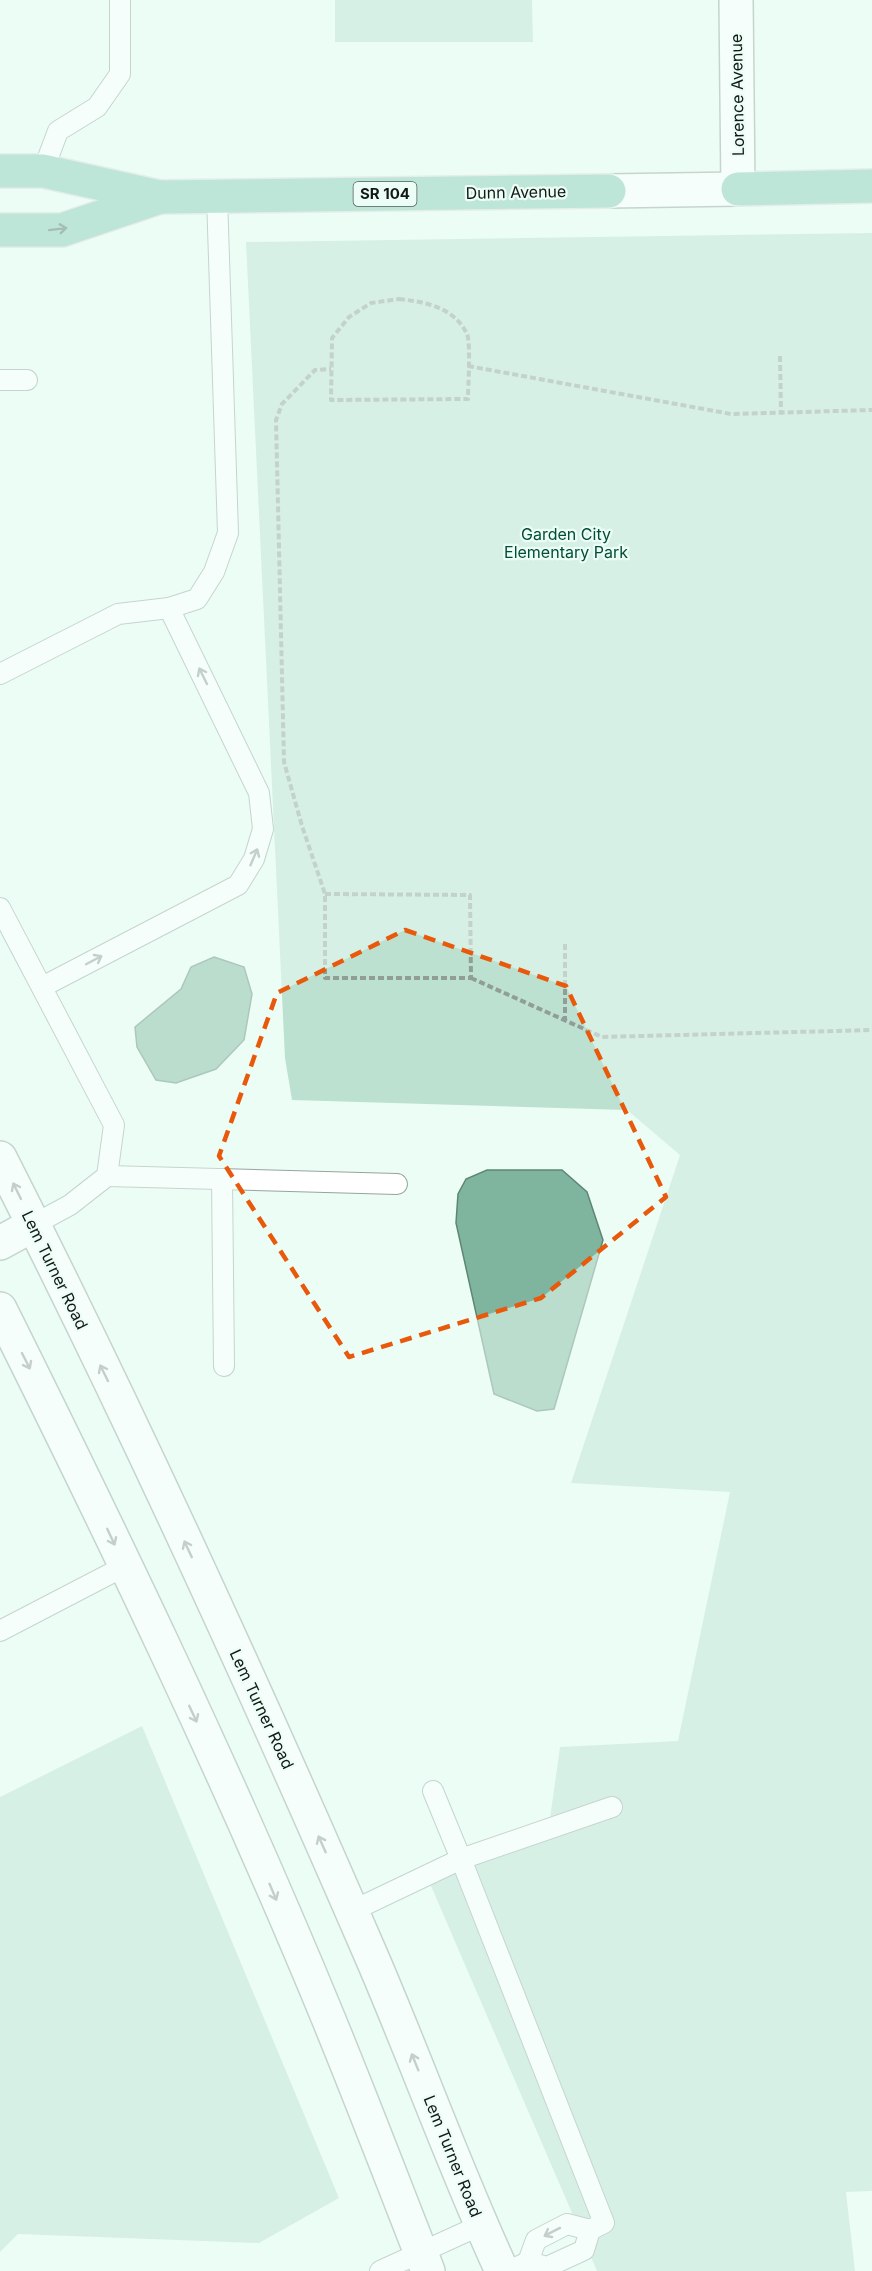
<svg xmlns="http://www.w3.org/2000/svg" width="872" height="2271" font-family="Inter,sans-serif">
<rect width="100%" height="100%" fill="#ecfdf5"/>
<g fill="#bce1d0">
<polygon points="335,0 532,0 533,42 335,42"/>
<polygon points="872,233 872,2191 846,2192 855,2271 597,2271 428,1879 547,1840 560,1747 678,1741 730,1492 571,1483 680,1155 627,1110 292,1100 285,1058 246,242"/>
<polygon points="142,1726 339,2198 259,2243 18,2234 0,2252 0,1797"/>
</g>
<g fill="#7fb59e" stroke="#5e8675" stroke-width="1.5">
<polygon points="214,957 244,967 252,994 244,1040 216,1069 176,1083 156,1080 137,1047 135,1027 181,989 191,967"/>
<polygon points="487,1170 562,1170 587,1192 603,1240 554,1409 537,1411 494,1394 456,1223 458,1194 466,1179"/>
</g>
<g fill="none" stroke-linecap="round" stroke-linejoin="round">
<g stroke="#95a59e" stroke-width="22">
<g id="lane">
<polyline points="43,171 58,131 97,107 120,74 120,0"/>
<polyline points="0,380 27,380"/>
<polyline points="0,674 118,614 169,608 197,599 214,572 228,533 217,197"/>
<polyline points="0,908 114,1125 107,1176 70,1205 33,1225"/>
<polyline points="42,987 238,885 254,859 263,829 259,793 169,608"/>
<polyline points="107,1176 397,1184"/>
<polyline points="222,1179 224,1366"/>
<polyline points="0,1631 125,1566"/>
<polyline points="352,1911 461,1859 433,1791"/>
<polyline points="528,2262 536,2240 567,2224 590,2230 604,2223 461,1859 612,1807"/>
<polyline points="517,2267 528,2262 547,2267 584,2250 590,2230"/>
<polyline points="380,2271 481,2225"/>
</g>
</g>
<g stroke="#95a59e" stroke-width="36">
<polyline id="street" points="736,0 738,189"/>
</g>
<g stroke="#95a59e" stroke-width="36">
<g id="secondary">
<polyline points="609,191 738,189"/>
<path d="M0 1158C132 1418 254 1685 370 1953 416 2059 454 2167 502 2271"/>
<polyline points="0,1243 33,1225"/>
<path d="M0 1309C116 1542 230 1779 329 2020 363 2103 395 2187 428 2271"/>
</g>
</g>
<g stroke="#d9dada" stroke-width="36">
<g id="primary">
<polyline points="0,171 43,171 160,197 609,191"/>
<polyline points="738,189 872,186"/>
<polyline points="0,230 62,230 160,197"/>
</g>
</g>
<g stroke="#919e98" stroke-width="4" stroke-dasharray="6 3" stroke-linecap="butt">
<path d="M399 299C425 302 454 307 467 334 471 343 468 387 468 399L331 400 332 338 349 317 371 303Z"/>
<polyline points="780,356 781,414"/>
<polyline points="468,366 731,414 872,410"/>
<polyline points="325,894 470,895 471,978 325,978 325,894 302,826 284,762 276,420 282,404 315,370 331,369"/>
<polyline points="565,944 565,1019"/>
<polyline points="471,978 602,1037 872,1030"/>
</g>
<use href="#lane" stroke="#fff" stroke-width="20"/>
<use href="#street" stroke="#fff" stroke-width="33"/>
<use href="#secondary" stroke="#fff" stroke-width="33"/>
<use href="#primary" stroke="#85cab3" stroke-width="33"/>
</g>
<defs><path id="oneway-shaft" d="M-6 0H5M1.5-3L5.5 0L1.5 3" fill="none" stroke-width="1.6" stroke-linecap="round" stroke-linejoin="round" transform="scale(1.5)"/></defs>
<use stroke="#4c7164" href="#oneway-shaft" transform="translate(58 229) rotate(-7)"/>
<g stroke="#949796">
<use href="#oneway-shaft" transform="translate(203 676) rotate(-116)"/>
<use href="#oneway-shaft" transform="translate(254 857) rotate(-67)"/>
<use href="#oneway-shaft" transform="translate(94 960) rotate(-28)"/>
<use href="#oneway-shaft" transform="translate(17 1191) rotate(-116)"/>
<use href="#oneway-shaft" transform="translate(26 1361) rotate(63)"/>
<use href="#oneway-shaft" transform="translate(104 1373) rotate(-116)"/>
<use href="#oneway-shaft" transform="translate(111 1537) rotate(65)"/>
<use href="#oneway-shaft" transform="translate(188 1549) rotate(-115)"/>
<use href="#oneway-shaft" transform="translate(193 1714) rotate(65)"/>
<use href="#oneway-shaft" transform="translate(322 1844) rotate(-114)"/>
<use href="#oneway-shaft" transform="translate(273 1892) rotate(67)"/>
<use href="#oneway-shaft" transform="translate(415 2062) rotate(-112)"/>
<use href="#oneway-shaft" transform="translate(552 2232) rotate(153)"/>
</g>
<path d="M0 0H872V2271H0ZM405 930 566 986 666 1197 541 1298 349 1357 219 1156 277 993Z" fill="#ecfdf5" fill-opacity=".55" fill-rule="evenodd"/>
<path fill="none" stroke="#e8590c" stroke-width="4.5" stroke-dasharray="12 8" stroke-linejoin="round" d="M405 930 566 986 666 1197 541 1298 349 1357 219 1156 277 993Z"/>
<g text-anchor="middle" stroke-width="4.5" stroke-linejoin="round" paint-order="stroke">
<rect fill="#ecfdf5" stroke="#535d59" stroke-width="1.5" x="353.5" y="182" width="63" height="24" rx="4.5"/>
<g font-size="15" font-weight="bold" fill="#121816">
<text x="385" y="199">SR 104</text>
</g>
<g font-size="16" fill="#121816" stroke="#ecfdf5">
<text transform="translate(737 95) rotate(-91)" y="6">Lorence Avenue</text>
<text transform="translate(516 192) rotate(-1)" y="6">Dunn Avenue</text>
<text transform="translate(55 1270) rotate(64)" y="6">Lem Turner Road</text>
<text transform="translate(262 1709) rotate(65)" y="6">Lem Turner Road</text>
<text transform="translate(453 2156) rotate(68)" y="6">Lem Turner Road</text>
</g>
<g font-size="16" fill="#024d38" stroke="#ecfdf5">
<text x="566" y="540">Garden City<tspan x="566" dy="18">Elementary Park</tspan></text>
</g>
</g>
</svg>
